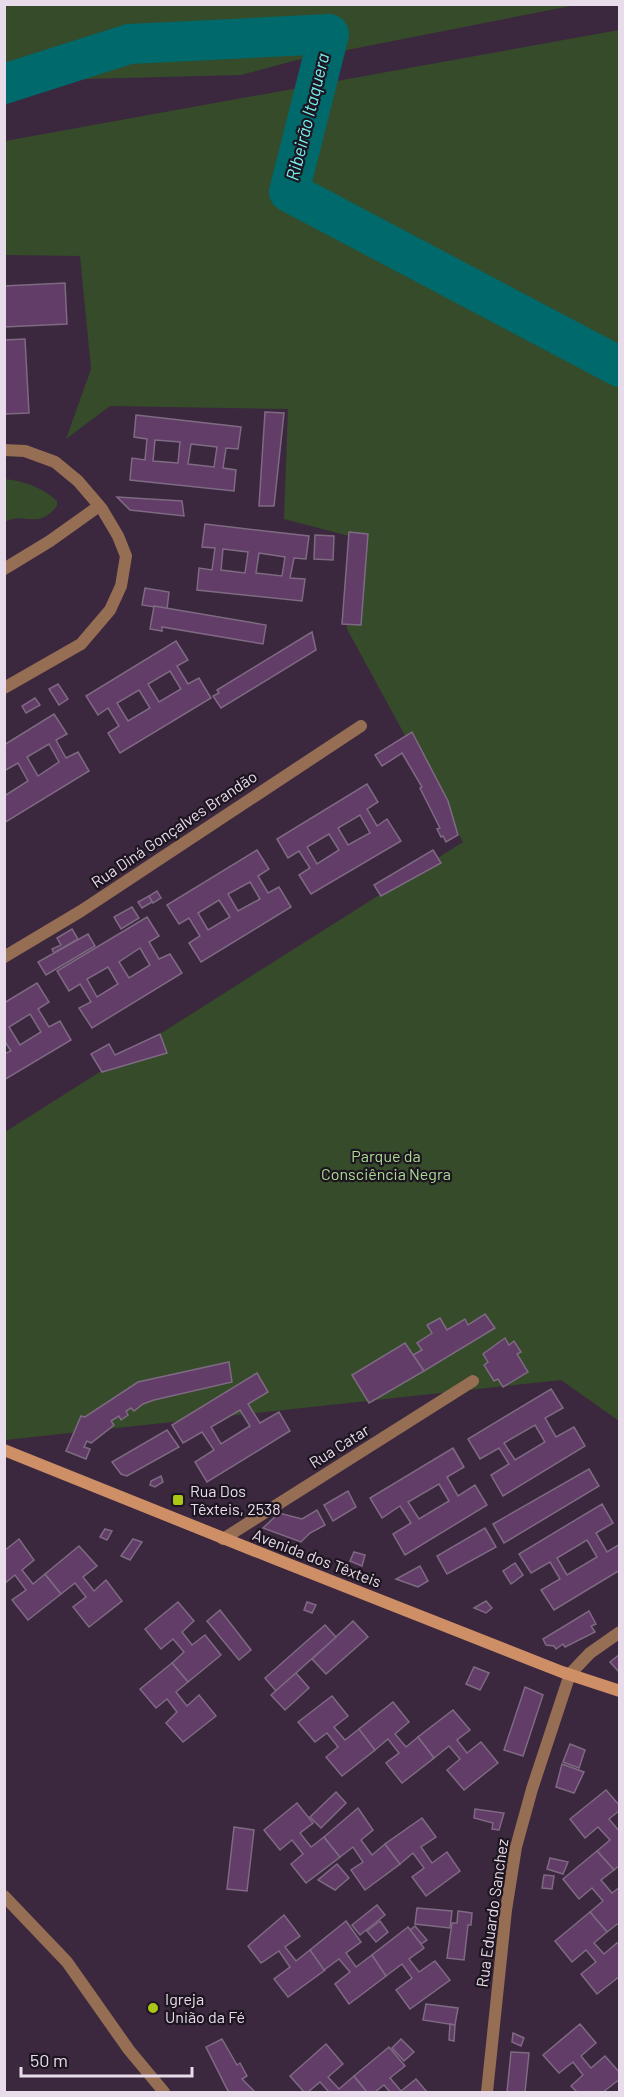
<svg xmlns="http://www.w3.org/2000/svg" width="624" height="2097" font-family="Barlow,sans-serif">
<rect width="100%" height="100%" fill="#3b283e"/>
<g fill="#354b2a">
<polygon points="4,5 5,4 576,5 301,59 241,75 5,81"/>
<polygon points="619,30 619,1421 561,1380 5,1440 5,1132 463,842 347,629 349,536 284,519 288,409 110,406 66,439 91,369 80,256 5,255 5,141"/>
<path d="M5 479C24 481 42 487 57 501V506C37 531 24 511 5 522Z"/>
</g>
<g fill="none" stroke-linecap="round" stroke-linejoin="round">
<polyline stroke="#00696b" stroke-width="40" points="4,84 129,44 329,34 289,192 620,367"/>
</g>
<g fill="#613d67" stroke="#7f6a83" stroke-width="1.5" fill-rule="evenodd">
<polygon points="65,283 67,324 4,327 4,286"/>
<polygon points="25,339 29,413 5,414 4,340"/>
<polygon points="265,412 284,413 274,506 259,506"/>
<path d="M136 415 241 427 238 449 226 448 223 468 236 470 234 491 130 480 132 458 145 460 147 439 134 437ZM155 440 180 442 178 463 153 461ZM191 444 217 447 214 467 188 464Z"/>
<polygon points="117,497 182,501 184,516 130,510"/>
<path d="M205 524 309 536 306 559 294 558 290 578 305 579 302 601 197 590 199 568 212 570 215 548 202 547ZM223 549 248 552 245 573 221 570ZM259 553 285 557 282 576 256 573Z"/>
<polygon points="349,532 368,534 361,625 342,624"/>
<polygon points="315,535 334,536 333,560 314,559"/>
<polygon points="145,588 169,592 167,609 142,605"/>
<polygon points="154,606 266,625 263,644 162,627 162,631 150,629"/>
<polygon points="312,632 316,650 221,708 213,696 219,693 217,690"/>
<path d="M176 641 188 660 177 666 188 684 199 678 211 698 120 753 108 733 119 726 108 708 98 715 86 696ZM170 671 181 689 159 702 148 684ZM139 690 150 708 128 721 117 703Z"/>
<polygon points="58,684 68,699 59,705 49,689"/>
<polygon points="35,698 40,705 26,713 22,706"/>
<path d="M54 714 67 734 56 740 66 758 78 752 89 771 4 823V792L6 795 28 781 18 763 4 771V745ZM49 744 59 762 38 776 27 757Z"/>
<polygon points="412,732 448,801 458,835 446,842 443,836 441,837 437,829 440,828 420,788 422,787 402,753 382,766 375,755"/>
<path d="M367 784 378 802 367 809 377 826 387 819 401 841 311 894 299 875 310 868 299 851 288 858 277 839ZM360 815 370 833 348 845 338 828ZM329 834 339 850 317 864 307 847Z"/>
<path d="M257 850 269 869 258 876 268 893 279 887 291 907 201 962 189 943 200 936 189 918 179 924 167 905ZM250 882 260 899 238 911 228 894ZM219 900 230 917 208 930 198 913Z"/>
<polygon points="433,850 441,863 381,896 374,885"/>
<polygon points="157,891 161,898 153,903 149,896"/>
<polygon points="149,896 152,902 142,908 138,902"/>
<polygon points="132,907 139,918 121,929 114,917"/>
<path d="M147 917 159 936 149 942 159 959 170 954 182 973 92 1028 79 1008 91 1002 80 984 69 991 57 971ZM140 948 150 965 129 978 119 962ZM108 967 118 984 97 997 87 979Z"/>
<polygon points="72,929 78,939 54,953 52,949 61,945 57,938"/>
<polygon points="88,934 95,946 46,975 38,962"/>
<path d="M37 983 49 1002 38 1009 49 1027 60 1021 71 1040 4 1080V1054L11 1051 4 1040V1003ZM30 1014 41 1032 20 1045 9 1027Z"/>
<polygon points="160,1034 167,1053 102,1072 91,1054 109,1044 115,1055"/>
<polygon points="485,1314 495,1328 424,1371 413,1355 422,1350 417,1343 432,1333 427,1325 440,1318 447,1330 465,1319 468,1325"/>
<polygon points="505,1338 509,1345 514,1341 521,1352 517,1354 528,1372 503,1387 498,1379 494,1381 484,1365 488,1362 483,1354"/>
<polygon points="405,1343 424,1371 369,1403 352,1375"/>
<polygon points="229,1362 232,1382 154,1400 143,1404 134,1411 131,1408 126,1411 128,1415 121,1420 119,1416 111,1421 114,1425 91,1443 87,1441 84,1447 90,1449 86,1459 66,1451 81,1416 85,1417 138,1382"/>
<path d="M257 1373 268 1392 248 1404 260 1423 279 1412 290 1431 207 1482 195 1462 214 1450 202 1432 183 1443 172 1425ZM240 1410 250 1426 221 1444 211 1427Z"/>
<path d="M551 1389 563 1408 545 1418 556 1437 574 1427 585 1446 503 1496 491 1475 509 1464 499 1448 480 1459 468 1439ZM535 1425 545 1442 515 1460 504 1443Z"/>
<polygon points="167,1430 179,1447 127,1476 121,1474 112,1462"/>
<path d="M453 1448 464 1467 447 1477 458 1496 475 1485 487 1505 405 1555 393 1534 411 1523 400 1506 382 1518 370 1498ZM439 1484 449 1501 419 1519 408 1502Z"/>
<polygon points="589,1469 599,1486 504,1543 493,1524"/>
<polygon points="161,1476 163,1482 155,1487 150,1485 151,1481"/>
<polygon points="348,1491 356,1507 333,1521 324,1505"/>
<path d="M602 1504 613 1523 596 1533 607 1552 620 1544V1570L554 1610 541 1590 560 1579 550 1562 531 1573 519 1554ZM587 1540 597 1557 567 1575 557 1558Z"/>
<polygon points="317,1510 325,1525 310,1533 301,1542 263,1528 279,1513 302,1519"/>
<polygon points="485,1528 496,1547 447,1574 437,1556"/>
<polygon points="105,1529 112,1531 107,1540 100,1537"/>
<polygon points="19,1539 34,1560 22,1570 33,1584 45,1574 61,1594 28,1620 12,1600 26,1590 15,1575 4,1584 4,1551"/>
<polygon points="133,1539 142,1542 130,1560 121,1556"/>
<polygon points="79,1546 97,1566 83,1577 94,1591 106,1580 122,1601 89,1627 73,1607 86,1597 75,1583 61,1594 45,1574"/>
<polygon points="354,1552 365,1555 362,1566 350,1561"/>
<polygon points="515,1563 523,1575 511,1584 503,1571"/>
<polygon points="420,1566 428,1581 418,1587 396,1579"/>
<polygon points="486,1601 492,1608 486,1613 474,1608"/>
<polygon points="178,1602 194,1621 182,1632 192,1645 205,1635 221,1655 188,1682 172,1663 184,1652 173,1639 161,1649 145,1629"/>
<polygon points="307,1602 316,1605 312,1613 304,1610"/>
<polygon points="220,1610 251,1650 239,1660 207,1621"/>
<polygon points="589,1611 596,1624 591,1626 595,1632 565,1647 563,1644 556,1649 554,1646 546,1645 543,1639"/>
<polygon points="353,1621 368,1637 326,1674 312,1659"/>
<polygon points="325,1625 336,1637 276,1691 265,1678"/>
<polygon points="620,1654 620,1671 619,1672 610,1662"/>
<polygon points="172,1663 188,1682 176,1692 187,1706 199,1695 216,1716 183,1742 166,1723 177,1712 167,1699 156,1708 140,1689"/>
<polygon points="474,1667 489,1673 480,1690 466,1684"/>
<polygon points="296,1673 309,1688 285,1710 271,1695"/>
<polygon points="525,1687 543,1695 523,1756 504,1750"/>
<polygon points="332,1696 348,1716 334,1727 345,1740 359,1729 375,1750 342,1776 326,1757 338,1747 327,1733 315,1742 298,1722"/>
<polygon points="393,1702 409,1722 395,1734 406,1747 418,1737 434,1758 402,1783 386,1763 399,1753 388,1739 375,1750 359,1729"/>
<polygon points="453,1710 470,1730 457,1740 467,1753 481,1742 498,1763 464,1790 447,1770 460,1759 449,1746 434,1758 418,1737"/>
<polygon points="570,1744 585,1750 579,1768 563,1762"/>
<polygon points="562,1764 584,1772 574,1793 556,1787"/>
<polygon points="606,1790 620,1806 620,1810 609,1819 620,1832 620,1865 614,1870 597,1851 610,1840 598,1827 585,1838 570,1819"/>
<polygon points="336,1792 346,1803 321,1828 310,1817"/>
<polygon points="297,1803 313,1823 300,1833 311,1847 324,1837 340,1857 306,1883 291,1864 303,1854 292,1840 280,1850 264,1830"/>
<polygon points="358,1808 373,1830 361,1840 372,1855 385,1844 400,1864 365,1890 351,1870 363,1862 353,1847 340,1857 324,1837"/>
<polygon points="475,1809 504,1813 499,1830 492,1829 493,1823 474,1818"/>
<polygon points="422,1818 436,1837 421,1847 432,1863 447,1852 460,1871 426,1896 412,1877 424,1868 413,1853 400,1864 385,1844"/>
<polygon points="234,1827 254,1830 247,1891 227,1889"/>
<polygon points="597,1851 614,1870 601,1880 612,1893 620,1887 620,1922 607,1932 590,1912 603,1901 592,1888 579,1899 563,1879"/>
<polygon points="550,1858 568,1862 563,1874 547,1869"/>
<polygon points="337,1864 349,1878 335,1890 318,1880"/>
<polygon points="544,1875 554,1876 552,1889 542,1888"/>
<polygon points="377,1905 385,1915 360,1935 352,1925"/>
<polygon points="417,1908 452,1911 450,1928 415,1924"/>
<polygon points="458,1911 472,1913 471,1925 468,1925 464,1960 447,1958 452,1923 457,1923"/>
<polygon points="590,1912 607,1932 594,1943 604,1954 617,1943 620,1945 620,1976 597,1994 581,1974 596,1962 586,1950 572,1962 555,1941"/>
<polygon points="284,1915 300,1936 285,1947 296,1961 310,1950 325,1970 288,1997 274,1979 290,1967 279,1951 261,1963 248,1946"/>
<polygon points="346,1921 361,1942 346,1953 356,1967 372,1955 386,1976 349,2004 335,1984 350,1972 339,1959 324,1970 310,1950"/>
<polygon points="380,1921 388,1932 376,1942 367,1931"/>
<polygon points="415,1926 427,1940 421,1944 410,1930"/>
<polygon points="408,1927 424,1948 409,1959 419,1972 435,1961 450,1980 410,2009 396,1990 412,1978 402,1964 386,1976 372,1955"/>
<polygon points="426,2004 458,2008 455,2025 423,2020"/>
<polygon points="450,2024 455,2025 454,2041 449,2040"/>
<polygon points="580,2024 596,2043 581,2056 591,2068 605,2056 620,2073 620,2079 603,2092 577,2092 571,2086 583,2075 573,2062 559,2073 543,2055"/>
<polygon points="513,2033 524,2038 521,2046 512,2042"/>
<polygon points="222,2039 237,2065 240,2063 247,2076 242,2079 255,2092 229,2092 227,2089 206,2047"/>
<polygon points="401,2039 414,2052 404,2061 392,2048"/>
<polygon points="326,2044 343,2064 328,2077 339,2089 354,2076 367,2092 329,2092 320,2082 308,2092 304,2092 290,2076"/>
<polygon points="389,2047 405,2066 390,2078 401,2091 416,2079 427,2092 390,2092 384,2085 375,2092 367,2092 354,2076"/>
<polygon points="511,2052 529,2053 525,2092 507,2092"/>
</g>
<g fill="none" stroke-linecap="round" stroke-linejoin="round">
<g stroke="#966e54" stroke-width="12">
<polyline points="4,450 25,451 55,462 78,481 102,509 118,536 126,556 121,586 110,610 81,644 4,688"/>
<polyline points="4,569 50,541 99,506"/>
<polyline points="4,957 81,911 361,726"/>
<polyline points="223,1539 473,1381"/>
<polyline points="4,1896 67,1962 129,2050 164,2092"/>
<polyline points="487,2092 506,1910 516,1847 532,1789 570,1674 590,1653 620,1632"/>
</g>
<polyline stroke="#cf8f66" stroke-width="12" points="4,1450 273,1558 562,1672 620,1691"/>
</g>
<g fill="#aac718" stroke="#1d151f" stroke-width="2">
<rect x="172" y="1494" width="12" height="12" rx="3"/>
<circle cx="153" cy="2008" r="6"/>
</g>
<g text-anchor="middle" stroke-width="4.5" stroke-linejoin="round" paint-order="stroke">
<g font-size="16" fill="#e8dcea" stroke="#1d151f">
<text transform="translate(174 829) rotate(-34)" y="6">Rua Diná Gonçalves Brandão</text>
<text transform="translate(339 1446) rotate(-32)" y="6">Rua Catar</text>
<text transform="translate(317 1558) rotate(21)" y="6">Avenida dos Têxteis</text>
<text transform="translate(492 1913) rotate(-82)" y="6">Rua Eduardo Sanchez</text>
</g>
<g font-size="16" fill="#abdc93" stroke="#1d151f">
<text x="386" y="1162">Parque da<tspan x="386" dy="18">Consciência Negra</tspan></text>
</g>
<g font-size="16" fill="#e8dcea" stroke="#1d151f" text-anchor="start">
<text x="190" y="1497">Rua Dos<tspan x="190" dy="18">Têxteis, 2538</tspan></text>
<text x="165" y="2005">Igreja<tspan x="165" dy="18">União da Fé</tspan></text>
</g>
<g font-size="18" font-style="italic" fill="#75f1f3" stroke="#1d151f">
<text transform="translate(308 117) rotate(-76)" y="6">Ribeirão Itaquera</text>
</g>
</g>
<rect width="624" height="2097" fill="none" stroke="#e8dcea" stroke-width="12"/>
<path d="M21 2067v9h171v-9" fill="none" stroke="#e8dcea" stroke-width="3"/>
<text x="30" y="2067" font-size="18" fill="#e8dcea" stroke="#1d151f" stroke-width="4.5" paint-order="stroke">50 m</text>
</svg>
